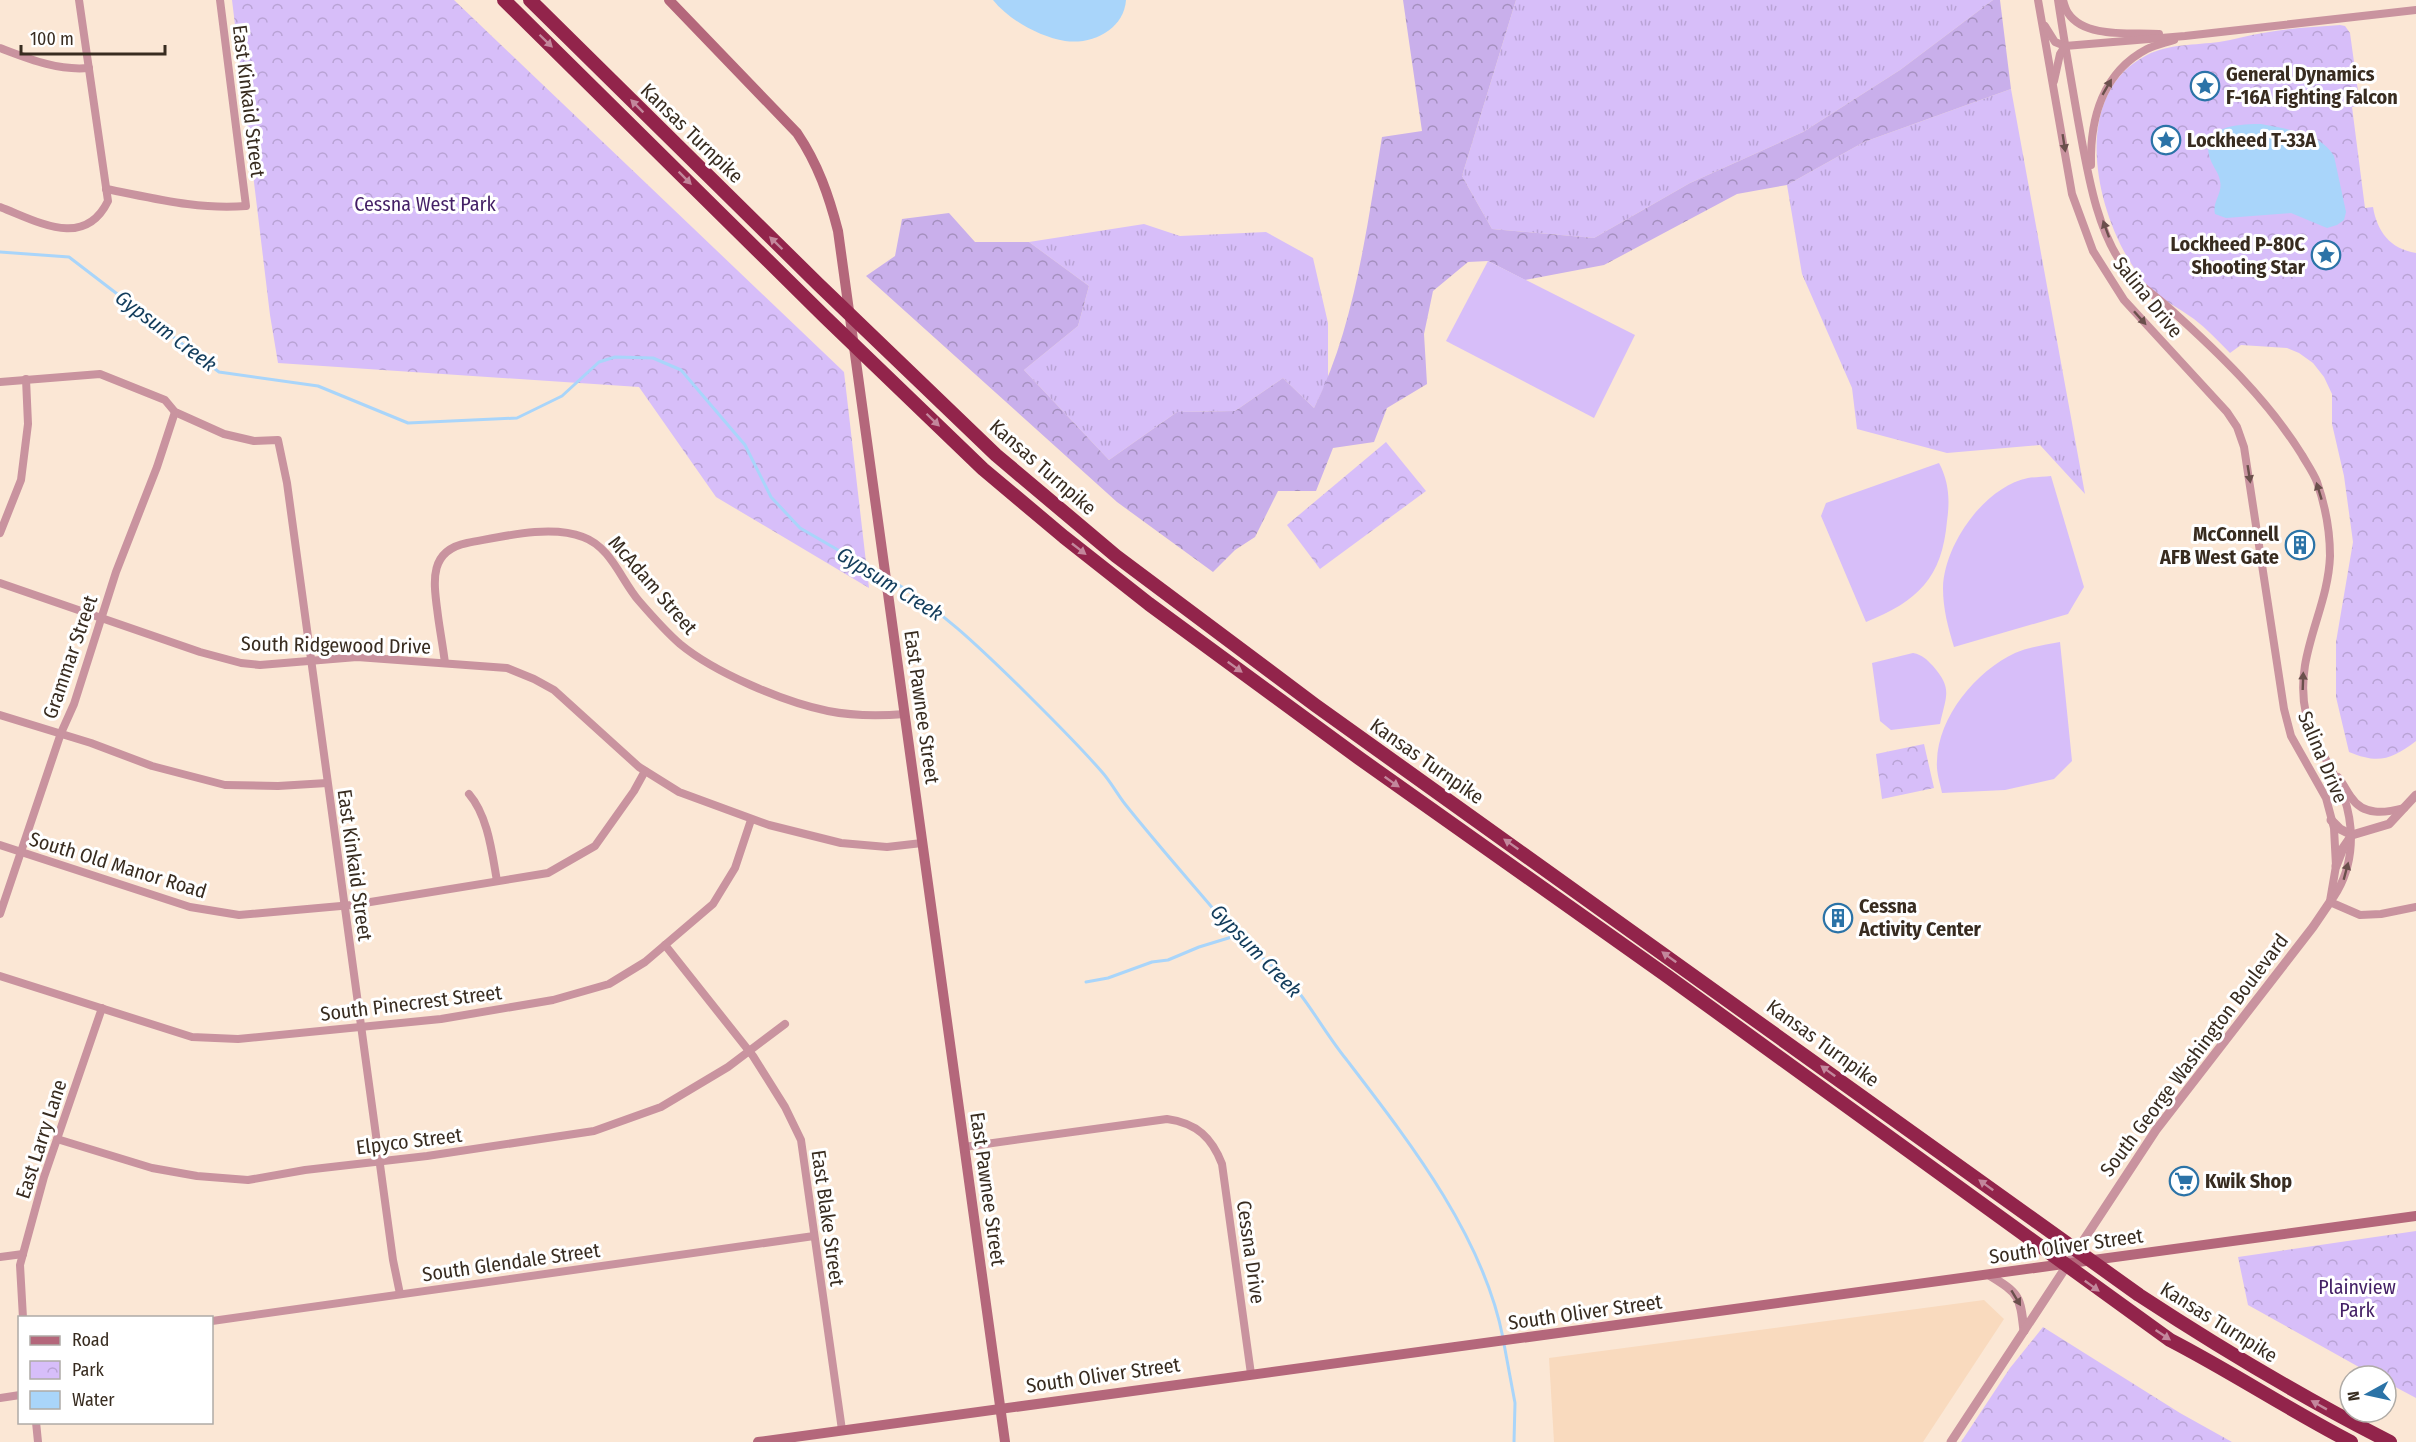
<svg xmlns="http://www.w3.org/2000/svg" width="2416" height="1442" font-family="'Fira Sans Condensed',sans-serif">
<defs>
<pattern id="grass-tufts" width="24" height="20" patternUnits="userSpaceOnUse" patternTransform="scale(1.5)"><rect width="24" height="20" fill="#d7bef9"/><path d="M3 7l-1-3M5 7V3M7 7l1-3M15 17l-1-3M17 17v-4M19 17l1-3" fill="none" stroke="#b9a3d5"/></pattern>
<pattern id="forest-crowns" width="20" height="18" patternUnits="userSpaceOnUse" patternTransform="scale(1.5)"><rect width="20" height="18" fill="#c9afeb"/><path d="M2 6a3 3 0 1 1 6 0M12 15a3 3 0 1 1 6 0" fill="none" stroke="#a48fbe"/></pattern>
<pattern id="park-crowns" width="20" height="18" patternUnits="userSpaceOnUse" patternTransform="scale(1.5)"><rect width="20" height="18" fill="#d7bef9"/><path d="M2 6a3 3 0 1 1 6 0M12 15a3 3 0 1 1 6 0" fill="none" stroke="#b9a3d5"/></pattern>
</defs>
<rect width="100%" height="100%" fill="#fbe7d5"/>
<polygon fill="#f9dabe" points="1984,1300 2004,1319 1923,1442 1554,1442 1549,1358"/>
<g fill="url(#grass-tufts)">
<polygon points="1516,0 1993,0 1900,70 1803,132 1690,183 1594,238 1492,229 1462,176"/>
<polygon points="2011,89 2085,494 2040,445 1947,453 1857,429 1852,388 1802,274 1787,185 1864,142"/>
<polygon points="1144,224 1180,236 1266,232 1313,258 1328,323 1328,379 1314,408 1283,378 1235,411 1177,412 1109,460 1024,370 1078,326 1089,286 1029,242"/>
</g>
<path fill="url(#forest-crowns)" d="M1403 0H1516L1462 176 1492 229 1594 238 1690 183 1803 132 1900 70 1993 0H2000L2011 89 1864 142 1787 185 1737 194 1604 265 1525 280 1488 261 1468 262 1433 291 1424 334 1427 384 1387 408 1374 442 1333 448 1316 491H1278L1255 537 1235 550 1213 572 1117 502 866 276 895 256 902 219 949 213 975 242H1029L1089 286 1078 326 1024 370 1109 460 1177 412 1235 411 1283 378 1314 408C1355 326 1367 226 1382 137L1422 131Z"/>
<g fill="url(#park-crowns)">
<polygon points="232,0 454,0 844,372 869,588 716,497 639,387 278,363 270,315"/>
<path d="M2340 25 2345 26 2350 33 2360 106 2352 107 2365 208 2373 207C2377 231 2390 249 2416 253V741C2391 760 2378 764 2349 752L2336 697V642L2353 542 2344 476 2332 424V394L2324 377 2313 363 2299 353 2287 348 2241 345 2230 353C2218 341 2207 329 2194 319 2179 308 2158 298 2146 284 2098 228 2064 97 2147 55 2168 44 2196 45 2219 42 2234 40 2248 35 2263 33 2288 28 2315 27 2340 25Z"/>
<polygon points="1386,442 1426,491 1320,569 1287,525"/>
<polygon points="1924,744 1934,788 1882,799 1876,754"/>
<polygon points="2416,1231 2416,1398 2386,1382 2386,1376 2375,1376 2248,1305 2238,1257"/>
<polygon points="2043,1327 2180,1413 2232,1442 1961,1442 2010,1368"/>
</g>
<g fill="#d7bef9">
<polygon points="1488,261 1635,335 1594,418 1446,341"/>
<path d="M1939 463C1949 482 1950 500 1947 521 1942 578 1918 601 1866 622L1821 516 1826 503Z"/>
<path d="M2051 476 2084 587 2068 614 1954 647C1948 627 1943 609 1943 588 1944 545 1984 487 2028 478 2035 477 2043 477 2051 476Z"/>
<path d="M2060 642 2072 761 2054 779 2005 790 1942 793C1940 783 1936 772 1937 761 1938 717 1976 671 2015 653 2029 647 2045 645 2060 642Z"/>
<path d="M1913 653C1923 655 1926 659 1933 666 1953 689 1946 696 1940 724L1891 730 1880 721 1872 663Z"/>
</g>
<g fill="#a9d5fa">
<path d="M993 0H1126C1124 29 1093 45 1065 41 1040 37 1009 20 993 0Z"/>
<path d="M2261 124C2286 129 2321 133 2334 156L2346 212 2344 220 2337 225 2327 228 2291 213 2226 218 2215 214C2212 202 2223 193 2220 181 2219 172 2211 165 2209 155 2202 125 2241 124 2261 124Z"/>
</g>
<g fill="none" stroke-linecap="round" stroke-linejoin="round">
<g stroke="#a9d5fa" stroke-width="3">
<polyline points="0,252 69,257 219,372 318,386 408,423 517,418 562,396 599,362 615,357 653,358 681,370 745,445 771,497 800,528 883,576"/>
<path d="M889 579C939 608 978 646 1019 686 1047 714 1076 742 1102 772 1111 782 1117 794 1125 804 1156 843 1189 880 1221 918 1244 947 1277 965 1300 994 1316 1015 1329 1038 1346 1059 1408 1140 1483 1235 1503 1338"/>
<polyline points="1086,982 1108,978 1152,962 1168,960 1199,947 1235,936"/>
<polyline points="1504,1344 1515,1403 1514,1442"/>
</g>
<g stroke="#c9939f" stroke-width="8">
<polyline points="2038,0 2072,194 2093,251 2124,300 2227,412 2237,427 2244,447 2284,709 2291,736 2326,798 2334,828 2336,866 2330,901"/>
<path d="M2058 0C2064 40 2071 80 2078 120 2087 168 2096 234 2128 272 2140 286 2157 297 2170 309 2218 352 2268 400 2302 455 2307 464 2313 472 2317 482 2325 505 2330 531 2330 556 2328 612 2293 656 2306 714 2313 744 2334 768 2344 797 2356 833 2353 872 2330 902"/>
<path d="M2063 0C2064 4 2066 10 2068 13 2085 39 2132 32 2159 34"/>
<polyline points="2045,26 2055,42 2065,46 2185,36 2416,10"/>
<path d="M0 48C29 59 58 71 89 68"/>
<polyline points="2054,81 2060,54 2065,46"/>
<path d="M2091 165C2090 118 2103 72 2147 49 2155 45 2165 43 2174 40"/>
<path d="M106 189C153 198 198 210 246 206L220 0"/>
<path d="M0 207C37 221 84 250 108 201L79 0"/>
<polyline points="0,382 100,374 165,400 175,412 224,434 254,441 278,440 287,483 393,1260 400,1294"/>
<polyline points="0,533 21,480 28,424 26,379"/>
<polyline points="0,583 200,652 241,663 260,665 357,657 507,668 534,679 554,690 639,767 679,792 769,825 841,843 887,847 922,843"/>
<path d="M445 663C443 647 440 631 438 616 434 584 427 551 467 543 501 537 550 524 583 537 611 547 621 580 639 601 652 616 665 631 680 644 715 673 784 702 828 711 853 716 880 716 905 714"/>
<polyline points="0,715 91,743 152,766 225,785 278,786 327,783"/>
<path d="M2338 777C2343 783 2346 790 2351 797 2363 816 2385 813 2404 808"/>
<path d="M469 794C488 816 492 853 497 881"/>
<polyline points="0,845 190,907 239,915 352,905 548,873 595,846 634,791 645,771"/>
<polyline points="2330,902 2360,915 2381,914 2416,907"/>
<polyline points="0,914 61,733 74,704 116,572 157,467 175,412"/>
<polyline points="665,945 753,1056 785,1107 801,1140 842,1430"/>
<polyline points="0,976 192,1037 238,1039 441,1019 553,1000 609,984 645,962 713,904 735,868 751,820"/>
<polyline points="57,1139 152,1168 197,1176 248,1180 305,1170 427,1156 594,1131 661,1107 728,1067 785,1024"/>
<path d="M964 1147 1167 1119C1197 1123 1212 1138 1222 1164L1251 1374"/>
<polyline points="0,1257 23,1254"/>
<polyline points="23,1318 20,1265 44,1177 102,1008"/>
<polyline points="212,1321 814,1236"/>
<polyline points="0,1398 20,1395"/>
<polyline points="36,1422 38,1442"/>
</g>
<g stroke="#c9939f" stroke-width="9">
<polyline points="2331,820 2340,829 2352,835"/>
<polyline points="2336,866 2343,848 2352,835 2389,824 2416,795"/>
<path d="M1989 1275C2020 1294 2020 1296 2024 1331"/>
<polyline points="1951,1442 2156,1130 2313,927 2330,902"/>
</g>
<g stroke="#b4677b" stroke-width="10">
<path d="M669 0 797 133C818 164 829 196 838 231L1005 1442"/>
<polyline points="758,1442 2416,1216"/>
</g>
<g stroke="#92244b" stroke-width="14">
<path d="M504 0 824 316 983 469 1064 537 1149 604 1359 758 1667 976 2170 1340C2232 1372 2289 1410 2351 1442"/>
<path d="M530 0 818 284 996 455 1116 556 1315 705 2139 1295C2220 1348 2303 1398 2390 1442"/>
</g>
</g>
<defs><path id="oneway-solid" d="M-6-.8H1V-3.2L6.5 0L1 3.2V.8H-6Z" transform="scale(1.5)"/></defs>
<g fill="#c3879c">
<use href="#oneway-solid" transform="translate(546 41) rotate(44)"/>
<use href="#oneway-solid" transform="translate(637 106) rotate(-135)"/>
<use href="#oneway-solid" transform="translate(685 178) rotate(45)"/>
<use href="#oneway-solid" transform="translate(776 243) rotate(-136)"/>
<use href="#oneway-solid" transform="translate(933 420) rotate(44)"/>
<use href="#oneway-solid" transform="translate(1079 549) rotate(38)"/>
<use href="#oneway-solid" transform="translate(1235 667) rotate(36)"/>
<use href="#oneway-solid" transform="translate(1392 782) rotate(35)"/>
<use href="#oneway-solid" transform="translate(1511 844) rotate(-145)"/>
<use href="#oneway-solid" transform="translate(1669 957) rotate(-144)"/>
<use href="#oneway-solid" transform="translate(1828 1071) rotate(-144)"/>
<use href="#oneway-solid" transform="translate(1986 1185) rotate(-144)"/>
<use href="#oneway-solid" transform="translate(2092 1286) rotate(36)"/>
<use href="#oneway-solid" transform="translate(2163 1335) rotate(34)"/>
<use href="#oneway-solid" transform="translate(2319 1405) rotate(-151)"/>
</g>
<g fill="#6b504c">
<use href="#oneway-solid" transform="translate(2107 87) rotate(-60)"/>
<use href="#oneway-solid" transform="translate(2064 143) rotate(81)"/>
<use href="#oneway-solid" transform="translate(2106 229) rotate(-110)"/>
<use href="#oneway-solid" transform="translate(2140 318) rotate(48)"/>
<use href="#oneway-solid" transform="translate(2249 474) rotate(81)"/>
<use href="#oneway-solid" transform="translate(2319 491) rotate(-107)"/>
<use href="#oneway-solid" transform="translate(2303 681) rotate(-88)"/>
<use href="#oneway-solid" transform="translate(2346 871) rotate(-75)"/>
<use href="#oneway-solid" transform="translate(2016 1298) rotate(59)"/>
</g>
<defs>
<g id="sight-ring" transform="scale(1.5)"><circle r="9.5" fill="#fff" stroke="#2b73a7" stroke-width="1.5"/><path d="M0-6L1.8-2.2L6-1.7L2.9 1.2L3.7 5.4L0 3.3L-3.7 5.4L-2.9 1.2L-6-1.7L-1.8-2.2Z" fill="#2b73a7"/></g>
<g id="building-ring" transform="scale(1.5)"><circle r="9.5" fill="#fff" stroke="#2b73a7" stroke-width="1.5"/><path d="M-4-6H4V6H1V3H-1V6H-4ZM-2.5-4.3h1.7v1.8h-1.7ZM.8-4.3h1.7v1.8H.8ZM-2.5-1h1.7V.8h-1.7ZM.8-1h1.7V.8H.8Z" fill="#2b73a7"/></g>
<g id="supermarket-ring" transform="scale(1.5)"><circle r="9.5" fill="#fff" stroke="#2b73a7" stroke-width="1.5"/><path d="M-6-5.5h2.5l.6 2H6L4.5 2H-2.5L-4.4-4H-6ZM-1.5 3.2a1.3 1.3 0 1 0 .1 0ZM3 3.2a1.3 1.3 0 1 0 .1 0Z" fill="#2b73a7"/></g>
</defs>
<g fill-rule="evenodd">
<use href="#sight-ring" x="2205" y="86"/>
<use href="#sight-ring" x="2166" y="140"/>
<use href="#sight-ring" x="2326" y="255"/>
<use href="#building-ring" x="2300" y="545"/>
<use href="#building-ring" x="1838" y="918"/>
<use href="#supermarket-ring" x="2184" y="1181"/>
</g>
<g text-anchor="middle" stroke-width="6" stroke-linejoin="round" paint-order="stroke">
<g font-size="20" font-weight="bold" fill="#382c20" stroke="#fff" text-anchor="start">
<text x="2226" y="81">General Dynamics<tspan x="2226" dy="23">F-16A Fighting Falcon</tspan></text>
<text x="2187" y="147">Lockheed T-33A</text>
<text x="2305" y="251" text-anchor="end">Lockheed P-80C<tspan x="2305" dy="23">Shooting Star</tspan></text>
<text x="2279" y="541" text-anchor="end">McConnell<tspan x="2279" dy="23">AFB West Gate</tspan></text>
<text x="1859" y="913">Cessna<tspan x="1859" dy="23">Activity Center</tspan></text>
<text x="2205" y="1188">Kwik Shop</text>
</g>
<g font-size="20" fill="#382c20" stroke="#fff">
<text transform="translate(249 101) rotate(83)" y="7">East Kinkaid Street</text>
<text transform="translate(692 133) rotate(44)" y="7">Kansas Turnpike</text>
<text transform="translate(2148 297) rotate(51)" y="7">Salina Drive</text>
<text transform="translate(1043 467) rotate(41)" y="7">Kansas Turnpike</text>
<text transform="translate(653 585) rotate(49)" y="7">McAdam Street</text>
<text transform="translate(336 645) rotate(1)" y="7">South Ridgewood Drive</text>
<text transform="translate(70 657) rotate(-71)" y="7">Grammar Street</text>
<text transform="translate(922 707) rotate(82)" y="7">East Pawnee Street</text>
<text transform="translate(2323 757) rotate(67)" y="7">Salina Drive</text>
<text transform="translate(1427 761) rotate(35)" y="7">Kansas Turnpike</text>
<text transform="translate(118 865) rotate(17)" y="7">South Old Manor Road</text>
<text transform="translate(355 865) rotate(82)" y="7">East Kinkaid Street</text>
<text transform="translate(411 1003) rotate(-7)" y="7">South Pinecrest Street</text>
<text transform="translate(1823 1043) rotate(36)" y="7">Kansas Turnpike</text>
<text transform="translate(2194 1055) rotate(-53)" y="7">South George Washington Boulevard</text>
<text transform="translate(41 1139) rotate(-72)" y="7">East Larry Lane</text>
<text transform="translate(409 1141) rotate(-7)" y="7">Elpyco Street</text>
<text transform="translate(988 1189) rotate(82)" y="7">East Pawnee Street</text>
<text transform="translate(828 1218) rotate(82)" y="7">East Blake Street</text>
<text transform="translate(2066 1246) rotate(-8)" y="7">South Oliver Street</text>
<text transform="translate(1251 1252) rotate(82)" y="7">Cessna Drive</text>
<text transform="translate(511 1262) rotate(-8)" y="7">South Glendale Street</text>
<text transform="translate(1585 1312) rotate(-8)" y="7">South Oliver Street</text>
<text transform="translate(2219 1322) rotate(32)" y="7">Kansas Turnpike</text>
<text transform="translate(1103 1375) rotate(-8)" y="7">South Oliver Street</text>
</g>
<g font-size="20" fill="#431f65" stroke="#fff">
<text x="425" y="211">Cessna West Park</text>
<text x="2357" y="1294">Plainview<tspan x="2357" dy="23">Park</tspan></text>
</g>
<g font-size="21" font-style="italic" fill="#133d5c" stroke="#fff">
<text transform="translate(166 331) rotate(37)" y="7">Gypsum Creek</text>
<text transform="translate(890 584) rotate(32)" y="7">Gypsum Creek</text>
<text transform="translate(1256 951) rotate(46)" y="7">Gypsum Creek</text>
</g>
</g>
<rect x="18" y="1316" width="195" height="108" fill="#ffffff" stroke="#afaba6" stroke-width="1.5"/>
<rect x="30" y="1336" width="30" height="9" fill="#b4677b" stroke="#afaba6" stroke-width="1.5"/>
<text x="72" y="1346" font-size="18" fill="#382c20">Road</text>
<rect x="30" y="1361" width="30" height="18" fill="url(#park-crowns)" stroke="#afaba6" stroke-width="1.5"/>
<text x="72" y="1376" font-size="18" fill="#382c20">Park</text>
<rect x="30" y="1391" width="30" height="18" fill="#a9d5fa" stroke="#afaba6" stroke-width="1.5"/>
<text x="72" y="1406" font-size="18" fill="#382c20">Water</text>
<g transform="translate(2368 1394) rotate(262)"><circle r="28" fill="#ffffff" stroke="#afaba6" stroke-width="1.5"/>
<path d="M0-4.5L10 22L0 15L-10 22Z" fill="#2b73a7"/>
<text y="-9" font-size="16" font-weight="bold" text-anchor="middle" fill="#382c20">N</text>
</g>
<path d="M21 45v9h144v-9" fill="none" stroke="#382c20" stroke-width="3"/>
<text x="30" y="45" font-size="18" fill="#382c20" stroke="#ffffff" stroke-width="4.5" paint-order="stroke">100 m</text>
</svg>
